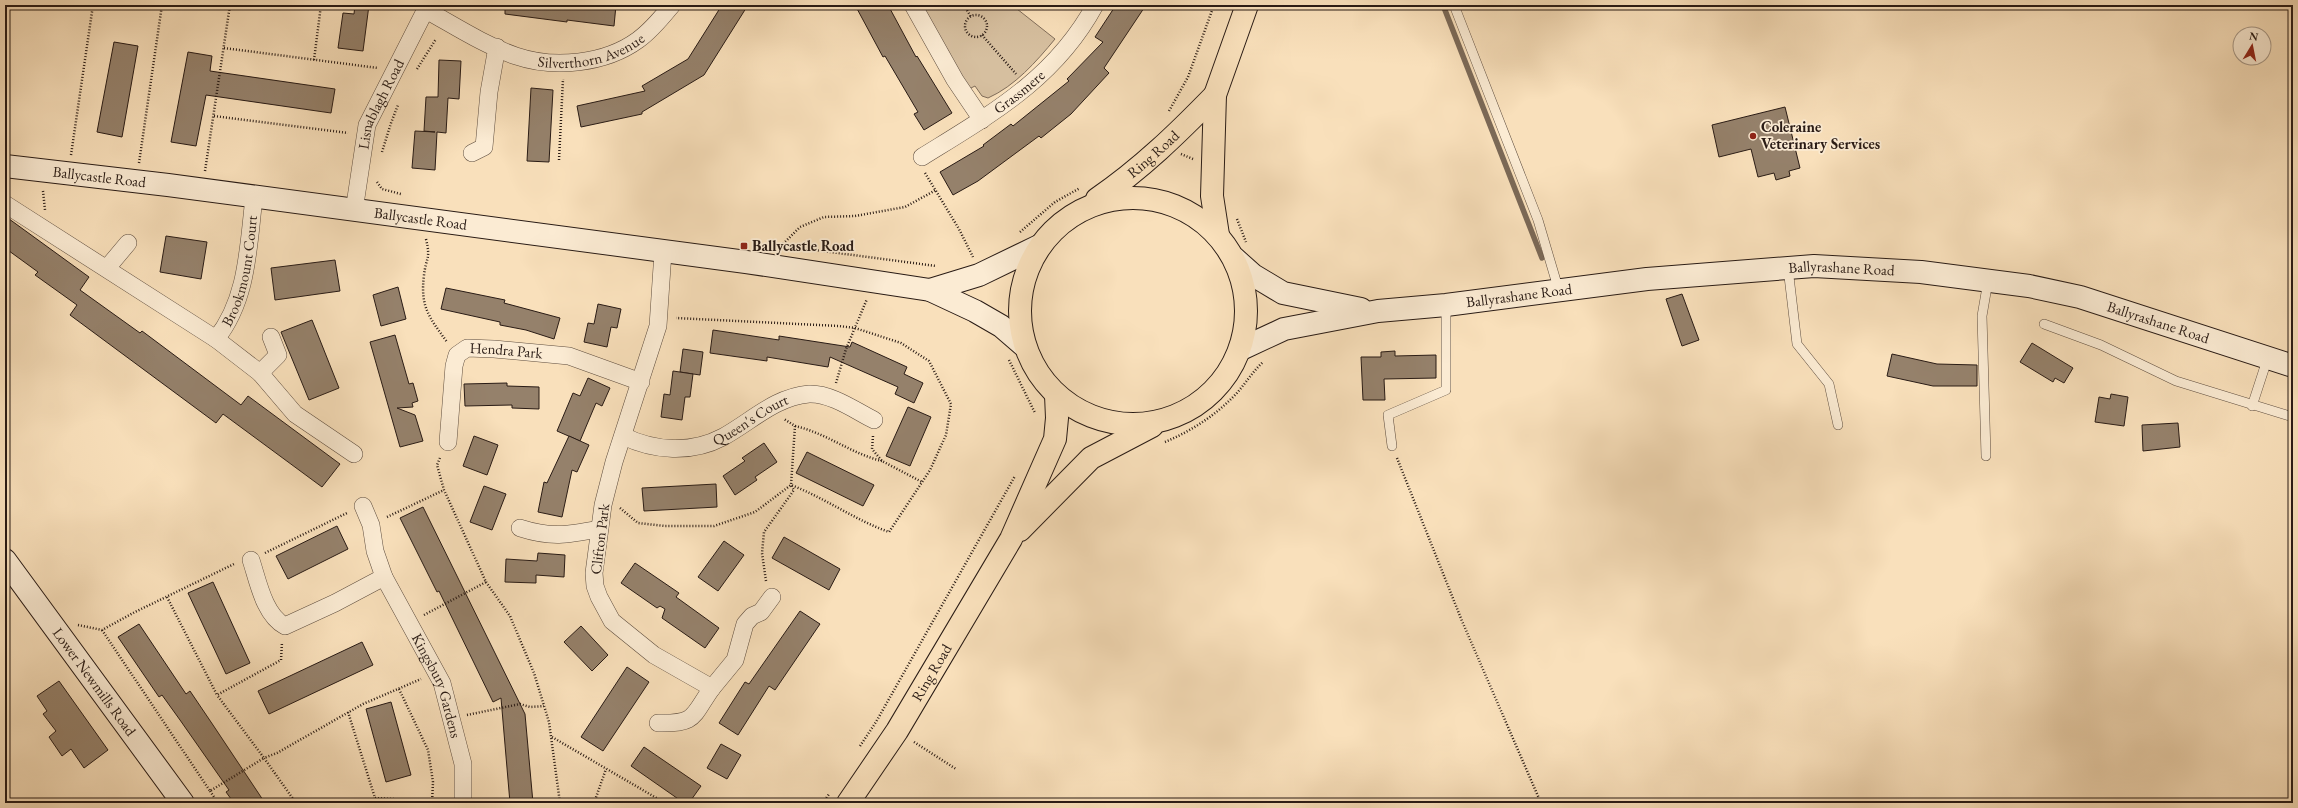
<svg xmlns="http://www.w3.org/2000/svg" width="2298" height="808" font-family="'EB Garamond',serif">
<rect width="100%" height="100%" fill="#f9e0bb"/>
<filter id="stains"><feTurbulence type="fractalNoise" baseFrequency=".005" numOctaves="4"/><feColorMatrix values="0 0 0 0 .2 0 0 0 0 .09 0 0 0 0 .02 0 0 0 .5 -.17"/></filter>
<radialGradient id="worn" r=".72"><stop offset=".6" stop-color="#630" stop-opacity="0"/><stop offset="1" stop-color="#630" stop-opacity=".3"/></radialGradient>
<path fill="#d6bf9f" stroke="#806d5a" d="M922 5H1012L1055 39C1036 62 1015 86 988 98L982 96 975 86 969 89Z"/>
<g fill="none" stroke-linecap="round" stroke-linejoin="round">
<polyline stroke="#7b6957" stroke-width="5.5" points="1443,5 1542,258"/>
</g>
<g fill="#95816b" stroke="#291b15">
<polygon points="355,5 369,5 363,51 338,48 343,13 354,14"/>
<polygon points="505,5 616,5 614,26 567,20 567,22 505,14"/>
<polygon points="722,5 748,5 704,75 642,112 642,114 581,127 577,106 645,91 642,86 688,59"/>
<polygon points="855,5 888,5 916,57 917,56 952,113 924,130 914,114 918,112 885,56 883,57"/>
<polygon points="1116,5 1146,5 1104,68 1109,73 1071,114 1041,138 1039,136 978,181 953,195 940,172 984,146 983,145 1011,124 1013,126 1069,81 1067,79 1103,42 1095,37"/>
<polygon points="114,42 138,46 122,137 97,132"/>
<polygon points="188,52 212,56 210,71 335,89 331,113 206,95 196,146 171,142"/>
<polygon points="439,60 461,61 459,99 448,98 446,133 437,132 435,170 412,168 415,131 435,132 424,131 426,97 438,97"/>
<polygon points="531,88 553,90 549,162 527,161"/>
<polygon points="1785,107 1800,168 1789,171 1790,176 1776,180 1774,173 1758,177 1751,149 1719,157 1712,125"/>
<polygon points="5,216 89,277 80,290 140,333 142,331 241,405 248,396 340,464 322,487 223,414 216,423 70,315 77,305 35,275 38,272 5,248"/>
<polygon points="166,236 207,242 201,279 160,272"/>
<polygon points="335,260 340,291 275,300 271,268"/>
<polygon points="398,287 406,319 381,326 373,295"/>
<polygon points="446,288 505,300 504,303 560,318 554,339 526,330 500,325 500,322 441,309"/>
<polygon points="1682,294 1699,340 1682,346 1666,299"/>
<polygon points="598,304 621,309 617,328 611,327 607,347 584,342 588,323 594,324"/>
<polygon points="312,320 339,388 309,400 281,332"/>
<polygon points="713,330 779,340 779,336 850,347 852,342 907,367 904,374 923,383 914,403 895,394 898,387 830,357 828,367 767,357 767,361 710,353"/>
<polygon points="395,335 409,384 413,383 418,401 412,403 413,407 397,408 415,415 423,441 400,447 370,342"/>
<polygon points="2032,343 2073,368 2064,383 2055,378 2053,382 2020,362"/>
<polygon points="683,349 703,352 700,375 680,372"/>
<polygon points="1395,351 1395,356 1436,355 1436,378 1384,379 1385,400 1363,400 1361,357 1381,357 1381,352"/>
<polygon points="1892,354 1937,364 1977,365 1977,386 1933,386 1887,376"/>
<polygon points="673,371 693,374 690,397 685,397 682,420 661,417 664,394 670,395"/>
<polygon points="588,378 610,388 602,406 596,403 580,441 557,431 573,393 580,396"/>
<polygon points="507,383 507,386 539,387 539,409 512,408 512,405 465,406 464,384"/>
<polygon points="2111,394 2128,397 2124,426 2095,422 2099,397 2110,399"/>
<polygon points="908,407 931,417 910,466 886,456"/>
<polygon points="2178,423 2180,447 2143,451 2142,425"/>
<polygon points="474,436 498,445 487,475 463,466"/>
<polygon points="569,436 589,445 577,472 572,470 562,517 538,512 544,482 547,483"/>
<polygon points="764,443 777,462 755,477 757,480 735,495 723,476 745,461 742,458"/>
<polygon points="807,452 874,485 863,506 796,473"/>
<polygon points="716,484 717,507 644,511 642,488"/>
<polygon points="484,486 506,494 492,530 470,522"/>
<polygon points="423,507 525,714 533,803 510,803 501,698 493,702 439,591 437,592 400,518"/>
<polygon points="337,526 348,549 288,579 276,556"/>
<polygon points="784,537 840,569 829,590 772,558"/>
<polygon points="724,541 744,555 718,591 698,577"/>
<polygon points="538,553 565,555 564,577 536,575 536,583 505,582 506,559 537,561"/>
<polygon points="635,563 679,593 676,597 719,628 705,648 662,618 665,609 660,606 657,608 621,583"/>
<polygon points="213,582 250,663 226,674 188,593"/>
<polygon points="800,611 820,624 775,690 769,686 738,735 719,723 745,682 749,684"/>
<polygon points="139,624 186,694 190,691 213,725 265,803 234,803 226,792 229,790 180,720 162,695 159,697 118,637"/>
<polygon points="581,626 608,655 592,671 564,642"/>
<polygon points="362,642 373,665 269,714 258,691"/>
<polygon points="627,667 649,682 603,751 581,737"/>
<polygon points="59,681 108,750 84,768 71,749 62,756 49,737 56,731 43,714 47,711 37,696"/>
<polygon points="391,702 411,775 386,782 366,709"/>
<polygon points="721,744 741,755 727,779 707,768"/>
<polygon points="644,747 701,786 689,803 684,803 631,766"/>
</g>
<g fill="none" stroke-linecap="round" stroke-linejoin="round">
<g stroke="#5d4c3e" stroke-width="10">
<g id="lane">
<polyline points="1454,5 1538,220 1559,291"/>
<polyline points="1788,268 1797,344 1829,384 1838,425"/>
<polyline points="2044,324 2101,345 2176,381 2293,417"/>
<polyline points="2252,406 2268,357"/>
<polyline points="1392,446 1388,415 1446,390 1446,305"/>
<polyline points="1986,456 1982,316 1988,281"/>
</g>
</g>
<g stroke="#5d4c3e" stroke-width="18">
<g id="street">
<polyline points="913,5 955,80 982,120"/>
<path id="s1" d="M426 10C455 26 484 45 516 56 554 69 605 64 638 40 652 30 662 17 672 5"/>
<polyline points="472,153 484,147 489,92 497,47"/>
<path id="s2" d="M922 157C991 114 1055 79 1095 5"/>
<path id="s3" d="M5 204 216 339C248 299 248 247 254 198"/>
<path id="s4" d="M354 211 367 125 428 5"/>
<polyline points="663,252 658,326 614,462 603,505 594,573 595,586 599,597 612,621 654,655 712,688 735,660 745,624 752,616 761,612 772,597"/>
<polyline points="107,268 128,243"/>
<polyline points="216,339 260,373 295,414 354,454"/>
<polyline points="260,373 278,355 271,337"/>
<path id="s5" d="M623 436C654 451 691 454 723 437 752 421 775 397 809 394 831 393 856 411 874 420"/>
<path id="s6" d="M448 442 454 366 457 355 467 348 494 349 569 356 641 382"/>
<path id="s7" d="M363 506 371 525 375 551 384 577 442 683 463 764V803"/>
<path d="M520 528C551 538 567 535 599 529"/>
<path d="M251 560C258 581 264 615 285 626L335 603 384 577"/>
<path d="M658 723C697 724 692 716 712 688"/>
</g>
</g>
<g stroke="#291b15" stroke-width="24">
<g id="secondary">
<path id="s8" d="M5 166 168 185 746 262 930 290 975 311 1001 326 1023 345"/>
<polyline points="1234,258 1253,275 1283,293 1361,309"/>
<polyline points="930,290 979,275 1039,246"/>
<path id="s9" d="M1241 349 1284 329 1378 311 1446 305 1647 279 1814 266 1921 272 2029 286 2080 297 2293 366"/>
<path id="s10" d="M5 560 183 803"/>
</g>
</g>
<g stroke="#291b15" stroke-width="24">
<g id="primary">
<circle cx="1133" cy="311" r="113"/>
<path id="s11" d="M1097 199C1141 169 1178 133 1215 95"/>
<polyline points="1218,235 1212,196 1215,95 1247,5"/>
<polyline points="1020,530 1091,458 1152,426"/>
<path id="s12" d="M848 803 897 731 1011 539 1055 439 1057 418 1056 395"/>
</g>
</g>
<g stroke="#291b15" stroke-width="2.5" stroke-dasharray="1 2" stroke-linecap="butt">
<polyline points="964,5 971,17"/>
<circle cx="976" cy="26" r="11"/>
<polyline points="982,35 1016,74"/>
<polyline points="224,48 378,68"/>
<polyline points="314,60 321,5"/>
<polyline points="417,69 436,39"/>
<polyline points="1169,111 1188,77 1214,5"/>
<polyline points="214,116 348,133"/>
<polyline points="382,152 391,123 398,105"/>
<polyline points="1181,154 1193,159"/>
<polyline points="71,155 93,5"/>
<polyline points="559,160 563,79"/>
<polyline points="139,163 162,5"/>
<polyline points="205,171 230,5"/>
<polyline points="925,173 959,229 973,257"/>
<polyline points="377,182 382,189 401,194"/>
<polyline points="43,191 45,210"/>
<polyline points="1237,219 1246,242"/>
<polyline points="1020,232 1055,202 1080,188"/>
<path d="M426 239C431 260 426 257 424 275 420 307 429 317 447 342"/>
<polyline points="781,246 800,227 824,217 855,216 905,207 936,190"/>
<polyline points="800,248 936,266"/>
<polyline points="1009,360 1035,413"/>
<polyline points="836,383 846,349 867,299"/>
<path d="M795 426C826 433 852 454 882 461"/>
<polyline points="873,436 872,449 882,461 922,482"/>
<path d="M1165 442C1189 432 1213 417 1231 399 1243 388 1251 373 1263 362"/>
<polyline points="1397,458 1462,621 1541,803"/>
<path d="M620 508 638 523 665 526H714L755 512 791 485C825 498 855 520 889 532L930 470 946 435 951 404 929 361 901 343 855 328 839 326 676 318"/>
<polyline points="387,517 444,490"/>
<polyline points="265,553 347,513"/>
<polyline points="766,581 762,553 764,532 794,490 791,485 795,426 784,419"/>
<polyline points="486,582 510,616 534,673 549,722 560,803"/>
<polyline points="167,597 217,695 281,660 282,642"/>
<polyline points="424,615 486,582 444,490 437,465 440,458"/>
<polyline points="78,625 102,630 135,612 234,564"/>
<polyline points="102,630 210,791 264,758 217,695"/>
<polyline points="399,689 428,750 433,782 432,803"/>
<polyline points="348,712 375,798 373,803"/>
<polyline points="467,715 520,704 530,707 544,706"/>
<polyline points="552,737 665,803"/>
<polyline points="914,742 956,769"/>
<polyline points="860,746 876,722 1015,476"/>
<polyline points="210,791 218,803"/>
<polyline points="375,798 447,802"/>
<polyline points="296,803 264,758 277,753 363,704 421,679"/>
<polyline points="594,803 606,769"/>
<polyline points="823,803 829,794"/>
</g>
<use href="#lane" stroke="#fbebd3" stroke-width="9"/>
<use href="#street" stroke="#fbebd3" stroke-width="17"/>
<use href="#secondary" stroke="#fbebd3" stroke-width="22"/>
<use href="#primary" stroke="#f9e0bb" stroke-width="22"/>
</g>
<g fill="#8f2418" stroke="#fbebd3" stroke-width="1.5">
<circle cx="1753" cy="136" r="4"/>
<rect x="740" y="242" width="8" height="8" rx="2"/>
</g>
<g text-anchor="middle" stroke-width="3.5" stroke-linejoin="round" paint-order="stroke">
<g font-size="15" fill="#291b15" stroke="#fbebd3">
<text dy="5" stroke="none"><textPath href="#s1" startOffset="179">Silverthorn Avenue</textPath></text>
<text dy="5" stroke="none"><textPath href="#s2" startOffset="117">Grassmere</textPath></text>
<text dy="5" stroke="none"><textPath href="#s4" startOffset="111">Lisnablagh Road</textPath></text>
<text dy="5" stroke="none"><textPath href="#s11" startOffset="72">Ring Road</textPath></text>
<text dy="5" stroke="none"><textPath href="#s8" startOffset="95">Ballycastle Road</textPath></text>
<text dy="5" stroke="none"><textPath href="#s8" startOffset="419">Ballycastle Road</textPath></text>
<text dy="5" stroke="none"><textPath href="#s3" startOffset="324">Brookmount Court</textPath></text>
<text dy="5" stroke="none"><textPath href="#s9" startOffset="609">Ballyrashane Road</textPath></text>
<text dy="5" stroke="none"><textPath href="#s9" startOffset="285">Ballyrashane Road</textPath></text>
<text dy="5" stroke="none"><textPath href="#s9" startOffset="932">Ballyrashane Road</textPath></text>
<text dy="5" stroke="none"><textPath href="#s6" startOffset="139">Hendra Park</textPath></text>
<text dy="5" stroke="none"><textPath href="#s5" startOffset="136">Queen's Court</textPath></text>
<text transform="translate(600 539) rotate(-83)" y="5">Clifton Park</text>
<text dy="5" stroke="none"><textPath href="#s12" startOffset="155">Ring Road</textPath></text>
<text dy="5" stroke="none"><textPath href="#s10" startOffset="151">Lower Newmills Road</textPath></text>
<text dy="5" stroke="none"><textPath href="#s7" startOffset="196">Kingsbury Gardens</textPath></text>
</g>
<g font-size="15" font-weight="bold" fill="#291b15" stroke="#fbebd3" text-anchor="start">
<text x="1761" y="132">Coleraine<tspan x="1761" dy="17">Veterinary Services</tspan></text>
<text x="752" y="251">Ballycastle Road</text>
</g>
</g>
<rect width="2298" height="808" fill="none" stroke="#f9e0bb" stroke-width="20"/>
<rect x="6" y="6" width="2286" height="796" fill="none" stroke="#291b15" stroke-width="2"/>
<rect x="10" y="10" width="2278" height="788" fill="none" stroke="#291b15"/>
<g transform="translate(2252 46) rotate(10)"><circle r="19" fill="#fbebd3" stroke="#a79887"/>
<path d="M0-3L7 15L0 10L-7 15Z" fill="#8f2418"/>
<text y="-6" font-size="11" font-weight="bold" text-anchor="middle" fill="#291b15">N</text>
</g>
<rect width="100%" height="100%" filter="url(#stains)"/>
<rect width="100%" height="100%" fill="url(#worn)"/>
</svg>
